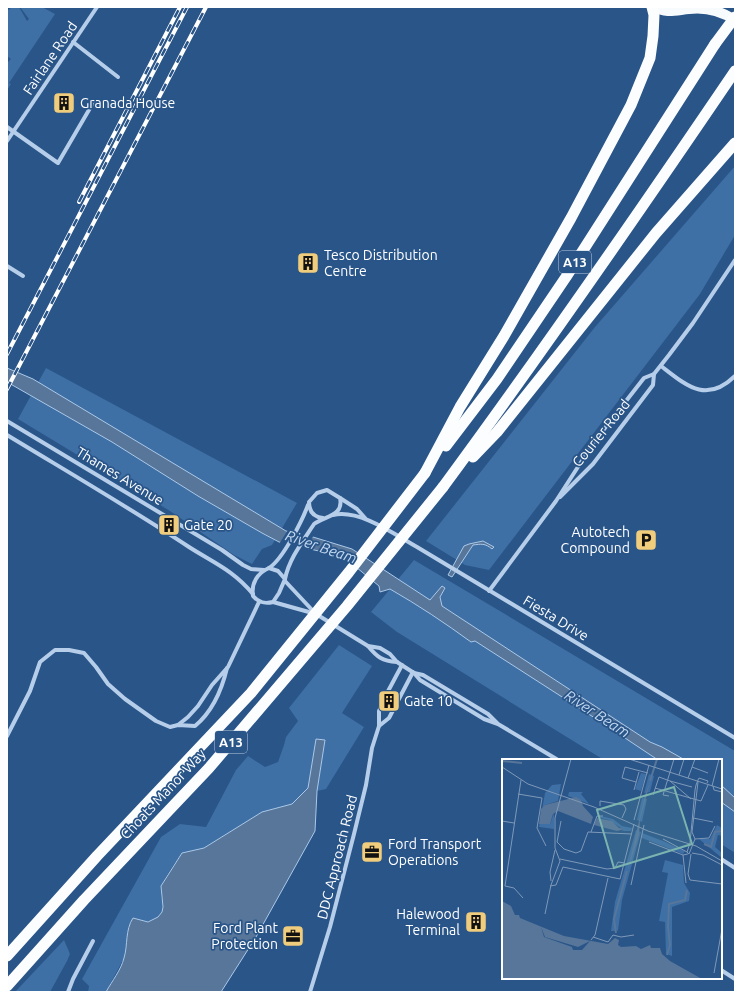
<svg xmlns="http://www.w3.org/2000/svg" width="742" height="999" font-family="Ubuntu,sans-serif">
<rect width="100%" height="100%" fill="#295589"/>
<g fill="#3e6fa5">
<polygon points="12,7 19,7 27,21 29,19 20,7 42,7 55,14 9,83 11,84 7,90 7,62 8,62 11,59 7,56 7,11"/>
<polygon points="735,166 735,235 700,294 489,570 465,565 426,541 595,327"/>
<polygon points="46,368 297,503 272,545 262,549 252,564 234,555 170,511 18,419"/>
<polygon points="414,560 735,751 735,853 721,844 721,760 604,760 397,632 371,612"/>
<path d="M339 645 372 666 342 713 364 727 326 789 317 791 325 741 316 739 308 788 292 804 262 812 204 848 182 853C175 863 167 874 162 885 157 895 173 918 149 921 144 922 138 919 133 918L129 925 124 958 106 992H88L89 986 82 979 161 837 180 824 206 827 236 770 248 756 265 767 278 762 284 745 286 737 298 721 289 708Z"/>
<polygon points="64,940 70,954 67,961 50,992 15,992"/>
</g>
<g fill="#57769a" stroke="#abc9e9">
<path d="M7 368 33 379 286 531 313 537 352 549 430 600 442 586 445 588 440 597 442 606 650 742 662 747 685 760H658L601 722 475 641 471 642C445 623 418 605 390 589L380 592 379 586 345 558 332 554 279 542 262 533 198 496 112 442 7 382Z"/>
<path d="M483 541 494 547 492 549C485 543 481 544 473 545L452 577 448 575 464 546 469 544Z"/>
<path d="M316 739 325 740 317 791 315 831 256 937 221 992H106C112 981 121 970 124 958 128 945 125 930 133 918L148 922 158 917 162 912 163 907 161 886 182 853 204 848 262 812 292 804 308 788Z"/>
<polygon points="721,785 735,798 735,812 721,802"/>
</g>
<polygon fill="#295589" points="288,530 314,535 305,549 279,544"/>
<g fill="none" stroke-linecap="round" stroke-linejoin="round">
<g stroke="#b6cee9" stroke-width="4">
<polyline points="73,42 118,77"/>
<polyline points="7,127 58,163 93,103"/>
<polyline points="7,141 97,7"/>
<polyline points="7,266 23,276"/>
<path d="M661 366C687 386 706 404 735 376"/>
<polyline points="7,421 222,550 243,565 251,569 264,570"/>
<path d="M7 435C68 472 130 508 189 547 214 563 233 570 253 594"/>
<polyline points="560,497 593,464 653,385 654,374"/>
<polyline points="340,498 357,509 365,518"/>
<path d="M333 515C360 509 394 534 417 547L735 738"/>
<path d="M269 568 278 571 285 579 279 593 273 602C265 604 259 603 253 596 251 584 257 573 269 568Z"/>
<path d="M269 568C283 559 302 521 308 505"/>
<path d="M285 579C289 559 303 541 314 524 325 516 344 516 340 498L327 490 317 493 309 502C309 512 314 517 323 518"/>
<polyline points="285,581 314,612"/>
<polyline points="489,591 556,501 594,442 644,378 654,374 669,355 693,323 735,260"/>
<polyline points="273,602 316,614 368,646 380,648 390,654 397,662 414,673 420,680 484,719 498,724 558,760"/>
<path d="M368 646C377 657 382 661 397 662"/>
<polyline points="414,673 423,675 488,714 497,723"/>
<polyline points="178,725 188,717 198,706 212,685 228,667 259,602"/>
<polyline points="379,726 389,718 413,672"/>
<path d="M7 736 30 691 40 662 55 650H69L84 653 96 667 108 684 125 699 156 721 170 727 178 725 195 726C212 712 222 689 227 668"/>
<polyline points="721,859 735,868"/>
<polyline points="721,970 735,979"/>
<polyline points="68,992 73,979 93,941"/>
<polyline points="310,992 330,927 354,834 366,785 372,748 379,726 379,711 386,695 402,665"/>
</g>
<path stroke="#f8fbfe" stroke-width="10" d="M655 7C666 14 677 10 689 9 706 7 721 11 735 20"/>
<g stroke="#fcfdfe" stroke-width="11">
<polyline points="446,446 497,379 566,277 715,44"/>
<polyline points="473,457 497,432 656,233 735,143"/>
<polyline points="425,473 460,407 504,336 571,218 631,105 650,58 653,36 654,15 652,7"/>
<path d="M443 487C544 350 640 211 735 71"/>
</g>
<g stroke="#fff" stroke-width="4">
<g id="rail">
<polyline points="79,202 180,7"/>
<polyline points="7,354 187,7"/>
<polyline points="7,389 206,7"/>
</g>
</g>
<use href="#rail" stroke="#295589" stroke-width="2.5" stroke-dasharray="8" stroke-linecap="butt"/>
<g stroke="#fcfdfe" stroke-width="11">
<polyline points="715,44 735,17"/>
<polyline points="7,956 97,856 251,693 349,572 425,473"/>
<polyline points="7,986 84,900 209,768 347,606 443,487"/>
</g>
</g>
<defs>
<g id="building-square" transform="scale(1.15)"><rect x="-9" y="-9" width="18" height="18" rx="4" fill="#f0cc7d" stroke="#295589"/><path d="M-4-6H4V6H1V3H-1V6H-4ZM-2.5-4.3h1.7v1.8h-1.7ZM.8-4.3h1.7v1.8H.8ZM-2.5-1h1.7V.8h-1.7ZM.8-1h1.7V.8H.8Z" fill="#111"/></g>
<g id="parking-square" transform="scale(1.15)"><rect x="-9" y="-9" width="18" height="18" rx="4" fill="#f0cc7d" stroke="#295589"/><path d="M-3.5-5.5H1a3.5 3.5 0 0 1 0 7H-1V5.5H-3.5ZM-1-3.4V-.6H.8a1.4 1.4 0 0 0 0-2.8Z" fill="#111"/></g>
<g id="office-square" transform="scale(1.15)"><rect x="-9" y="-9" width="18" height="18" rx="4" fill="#f0cc7d" stroke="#295589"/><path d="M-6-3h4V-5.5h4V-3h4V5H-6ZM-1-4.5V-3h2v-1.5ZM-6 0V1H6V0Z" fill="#111"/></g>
</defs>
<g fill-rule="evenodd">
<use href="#building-square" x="64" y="103"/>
<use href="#building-square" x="308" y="263"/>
<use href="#building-square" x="169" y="525"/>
<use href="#parking-square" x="646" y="540"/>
<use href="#building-square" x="389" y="701"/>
<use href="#office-square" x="372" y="852"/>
<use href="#building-square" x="476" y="922"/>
<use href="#office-square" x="293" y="936"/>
</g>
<g text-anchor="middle" stroke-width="3.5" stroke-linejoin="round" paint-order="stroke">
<g fill="#295589" stroke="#bfccdc" stroke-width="1">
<rect x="559" y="251" width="32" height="22" rx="3"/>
<rect x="215" y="731" width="32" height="22" rx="3"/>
</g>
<g font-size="13" font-weight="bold" fill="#fff">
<text x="575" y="267">A13</text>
<text x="231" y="747">A13</text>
</g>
<g font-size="14" fill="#fff" stroke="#295589">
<text transform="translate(50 58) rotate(-56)" y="5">Fairlane Road</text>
<text transform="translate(601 433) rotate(-51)" y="5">Courier Road</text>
<text transform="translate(120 476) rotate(31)" y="5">Thames Avenue</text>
<text transform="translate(556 618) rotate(31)" y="5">Fiesta Drive</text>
<text transform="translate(163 794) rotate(-47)" y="5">Choats Manor Way</text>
<text transform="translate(337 857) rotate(-76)" y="5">DDC Approach Road</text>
</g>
<g font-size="14" fill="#fff" stroke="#295589" text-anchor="start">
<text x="80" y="108">Granada House</text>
<text x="324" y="260">Tesco Distribution<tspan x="324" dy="16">Centre</tspan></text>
<text x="184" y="530">Gate 20</text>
<text x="630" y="537" text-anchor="end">Autotech<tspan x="630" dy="16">Compound</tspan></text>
<text x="404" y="706">Gate 10</text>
<text x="388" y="849">Ford Transport<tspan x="388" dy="16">Operations</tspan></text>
<text x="460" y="919" text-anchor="end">Halewood<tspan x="460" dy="16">Terminal</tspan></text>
<text x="278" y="933" text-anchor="end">Ford Plant<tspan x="278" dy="16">Protection</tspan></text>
</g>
<g font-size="15" font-style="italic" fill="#c2d8f0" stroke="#295589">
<text transform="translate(321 547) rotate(19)" y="5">River Beam</text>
<text transform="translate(597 714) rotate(33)" y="5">River Beam</text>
</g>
</g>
<g transform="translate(502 759)">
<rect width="220" height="220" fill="#295589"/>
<path d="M139 14 144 15 139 32 133 30ZM147 15 152 17 148 33 142 34ZM59 25 56 42 43 46 39 65H48L52 54V70L37 68 43 34 50 26ZM67 33H81L79 35 87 45 66 37ZM140 39 145 40 140 63 135 61ZM98 57 111 60 120 67 130 69 129 72H119L122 71 107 61 95 58ZM215 66 220 69V77L216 76 213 88 220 94V99L197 80H208ZM134 71 139 73 120 141 116 172 114 171 113 166V172H109L113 143ZM140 74 161 82 183 92 181 95 140 79ZM163 101 181 106 182 124 188 134 187 142 170 148V197L164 195 163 163 157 162 166 114 160 113Z" fill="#3e6fa5"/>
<path d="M149 20 138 61 137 76 125 114 143 36ZM74 38 79 41 81 47 91 58 89 65 56 52 51 55 48 65H37L39 50 43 46ZM95 59 110 62 117 69 123 70 115 72 92 66ZM0 142 9 147 13 156H17L18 159 62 177 106 185 113 179 117 181 116 186 119 188 134 187 139 190 148 186 149 189H158L160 195 168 202 200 220H0Z" fill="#57769a"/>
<path d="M39 168 43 178 76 188 88 182 80 191H71L70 188 42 178Z" fill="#295589"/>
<path fill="none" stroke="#57769a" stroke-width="2" d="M0 2 20 4M148 22 155 0M202 85 209 88 213 73 220 72M114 174 112 160 125 112M165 196 168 186 166 168 167 145 183 141 185 131"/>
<path fill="none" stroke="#7f99b8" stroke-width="1" d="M127 0 220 30M0 8 26 25 92 48 146 72 194 87 220 102M190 8 206 14M177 16 182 0M186 19 193 0M19 21 3 127 12 129 21 139M196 21 197 19 206 22 205 24M168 22 190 28M134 23 120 19 123 8 146 14M196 23 190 73 193 80 187 95 185 93 188 84 193 31 194 26 196 21M210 27 217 0M211 27 212 31 220 33M153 29 199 42 206 26M132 31 137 13M16 35 40 39 35 69 44 87M151 36 157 18 168 22 189 40M167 37 161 36 172 0M98 47V42L122 46 124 50 120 59M191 59 211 63M132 61 147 6M0 62 12 64M59 62 55 83 62 90 74 94 79 92 86 73 130 75M89 73 95 57H101M161 80 185 93M193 80 207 79 213 67M147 83 181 96 186 95M190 94 201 96 220 106M189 95 186 115 188 121 220 125M181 96 184 124M58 100 105 110 113 109 116 103 123 104M49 122 48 113 53 91M129 126 142 66M48 127 54 126 61 108 118 120 132 65M43 155 49 126 58 102 53 89V59L69 0M91 178 106 183 111 176 119 178 132 176M89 181 93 176 106 119M212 214 220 170"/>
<path fill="#7bb4af" fill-opacity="0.15" stroke="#7bb4af" stroke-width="2" d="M172 28 190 85 112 109 95 51Z"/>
<rect width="220" height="220" fill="none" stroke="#fff" stroke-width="2"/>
</g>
<rect width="742" height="999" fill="none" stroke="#ffffff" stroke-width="16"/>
</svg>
